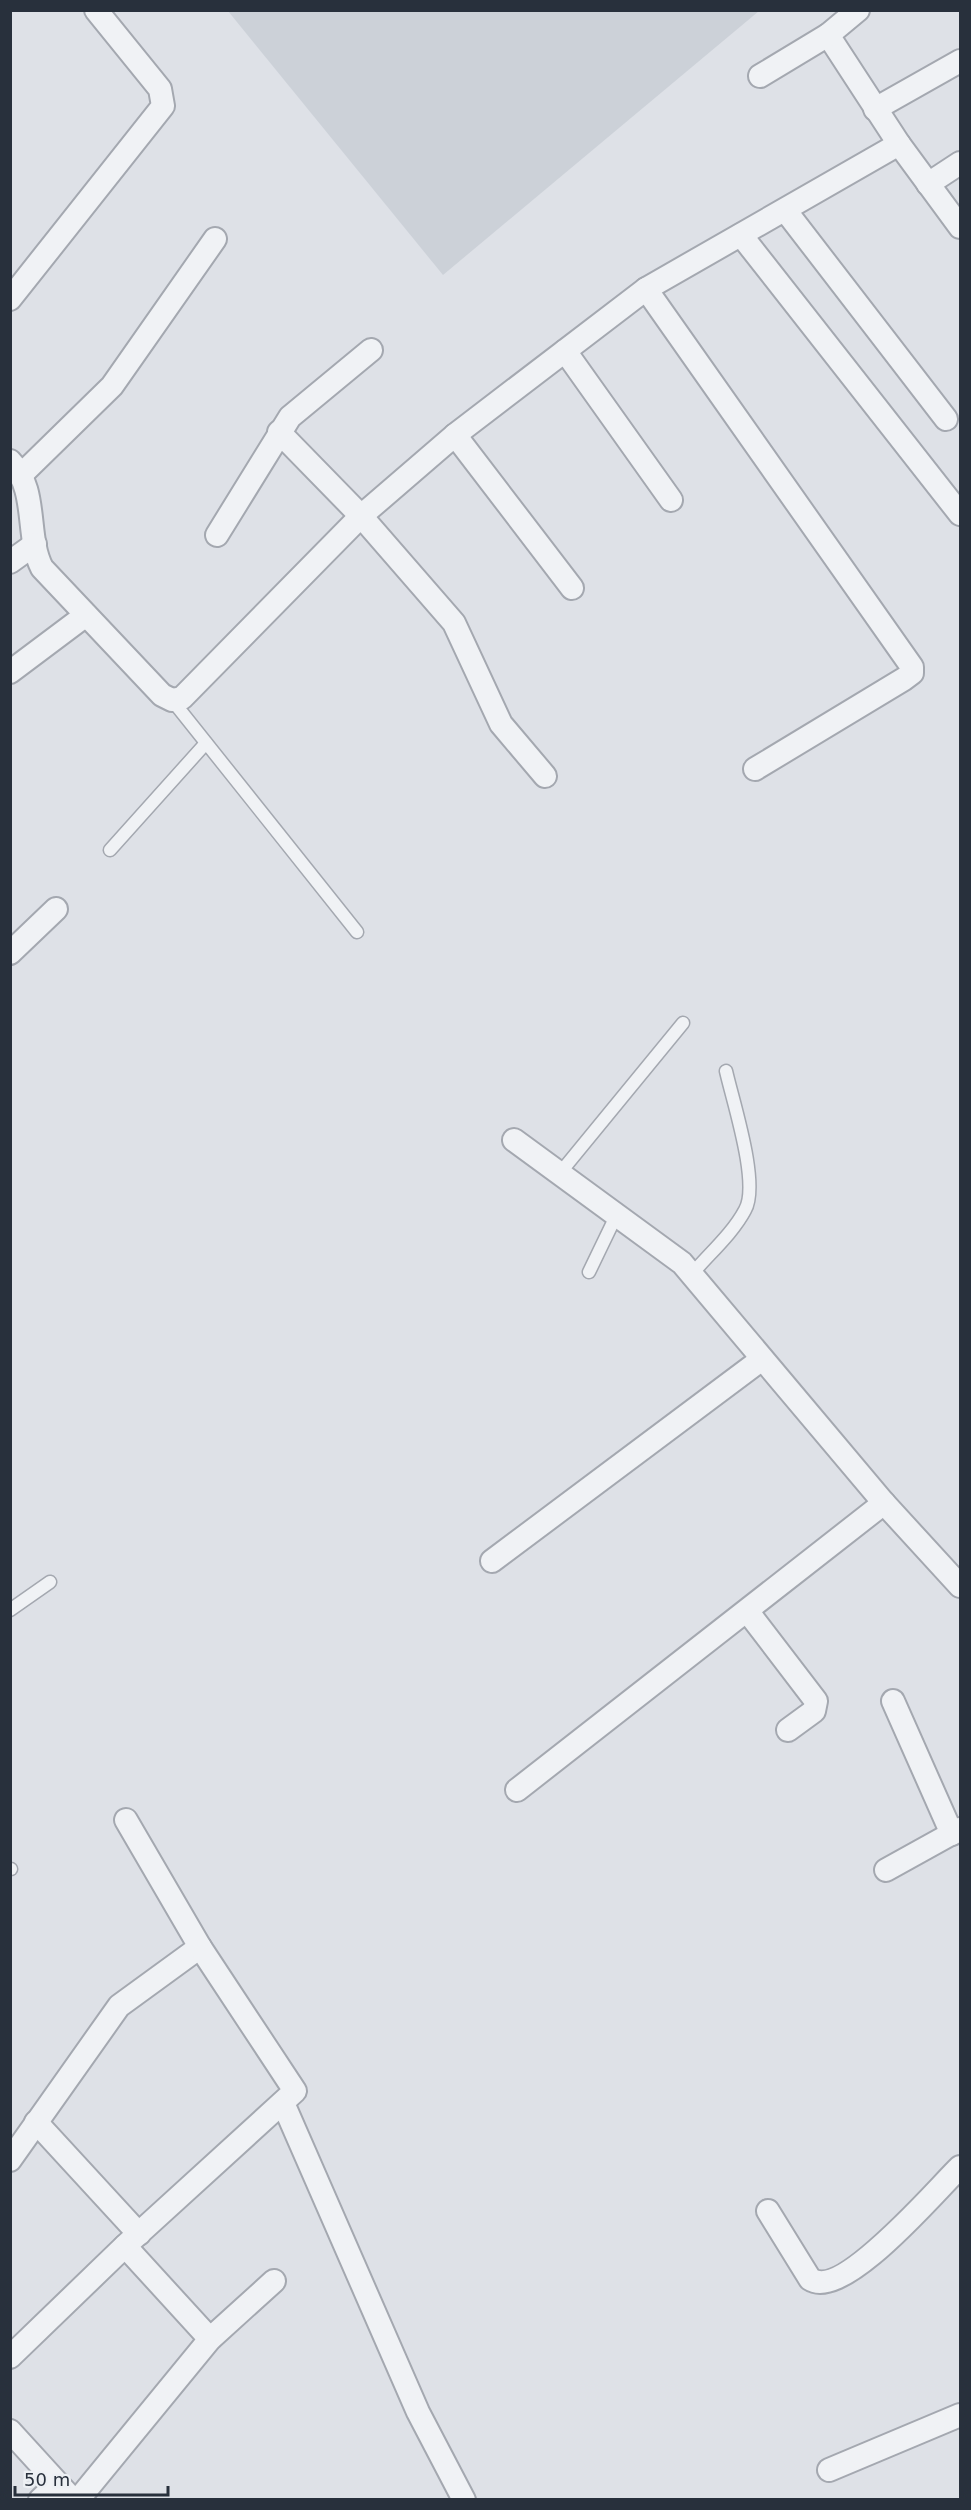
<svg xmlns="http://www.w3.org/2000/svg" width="971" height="2510" font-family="'DejaVu Sans',sans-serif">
<rect width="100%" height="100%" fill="#dee1e7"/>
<polygon fill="#ccd1d8" points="228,11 759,11 443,275"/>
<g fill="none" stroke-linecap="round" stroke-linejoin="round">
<g stroke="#a4a8b0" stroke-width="15">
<g id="lane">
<polyline points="172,700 357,932"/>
<polyline points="110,850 206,743"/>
<polyline points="560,1173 683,1023"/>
<polyline points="589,1272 617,1214"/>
<path d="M692 1274C709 1254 733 1233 745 1210 760 1184 733 1102 726 1071"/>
<polyline points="10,1610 50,1582"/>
<polyline points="10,1869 11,1869"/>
</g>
</g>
<g stroke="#a4a8b0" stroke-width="26">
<g id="street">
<polyline points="858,10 828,35 899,144"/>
<polyline points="760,76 828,35"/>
<polyline points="875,109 960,61"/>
<polyline points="928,184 960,163"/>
<polyline points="785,210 946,419"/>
<polyline points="741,235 960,514"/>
<polyline points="646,289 912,667 912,673 904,679 755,769"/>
<polyline points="10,299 163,106 160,89 96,10"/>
<polyline points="565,351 671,500"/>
<polyline points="279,432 361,516 454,623 501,724 545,776"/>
<polyline points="455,435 572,588"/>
<path d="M10 461C39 490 25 535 42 568L162 695 172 700 182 698 361 516 455 435 646 289 899 144 960 227"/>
<polyline points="21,475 112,386 215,239"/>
<polyline points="217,535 290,417 371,350"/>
<polyline points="10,562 35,544"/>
<polyline points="10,672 86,615"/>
<polyline points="10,953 56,909"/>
<polyline points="514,1140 682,1263 884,1503 960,1586"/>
<polyline points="492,1561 762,1359"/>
<polyline points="748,1612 816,1701 814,1711 788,1730"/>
<polyline points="893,1701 952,1834"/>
<polyline points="517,1790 884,1503"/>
<polyline points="886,1870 960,1829"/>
<polyline points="283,2103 418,2412 464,2500"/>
<polyline points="36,2122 139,2234"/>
<polyline points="10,2160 119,2006 200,1947"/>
<path d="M768 2211 810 2279C843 2301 936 2190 960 2167"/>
<polyline points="125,2246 210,2339"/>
<polyline points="10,2357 125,2246 295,2091 200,1947 126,1820"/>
<polyline points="10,2431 73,2500"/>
<polyline points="829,2470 960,2415"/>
<polyline points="40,2500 57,2484"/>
<polyline points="78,2500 210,2339 274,2281"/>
</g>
</g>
<use href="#lane" stroke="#f0f2f5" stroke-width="12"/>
<use href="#street" stroke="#f0f2f5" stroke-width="22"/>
</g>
<rect width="971" height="2510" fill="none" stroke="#28303c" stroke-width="24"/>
<path d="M15 2486v9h153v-9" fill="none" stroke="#28303c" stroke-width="3"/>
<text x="24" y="2486" font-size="18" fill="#28303c" stroke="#edf0f4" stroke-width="4.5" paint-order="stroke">50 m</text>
</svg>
